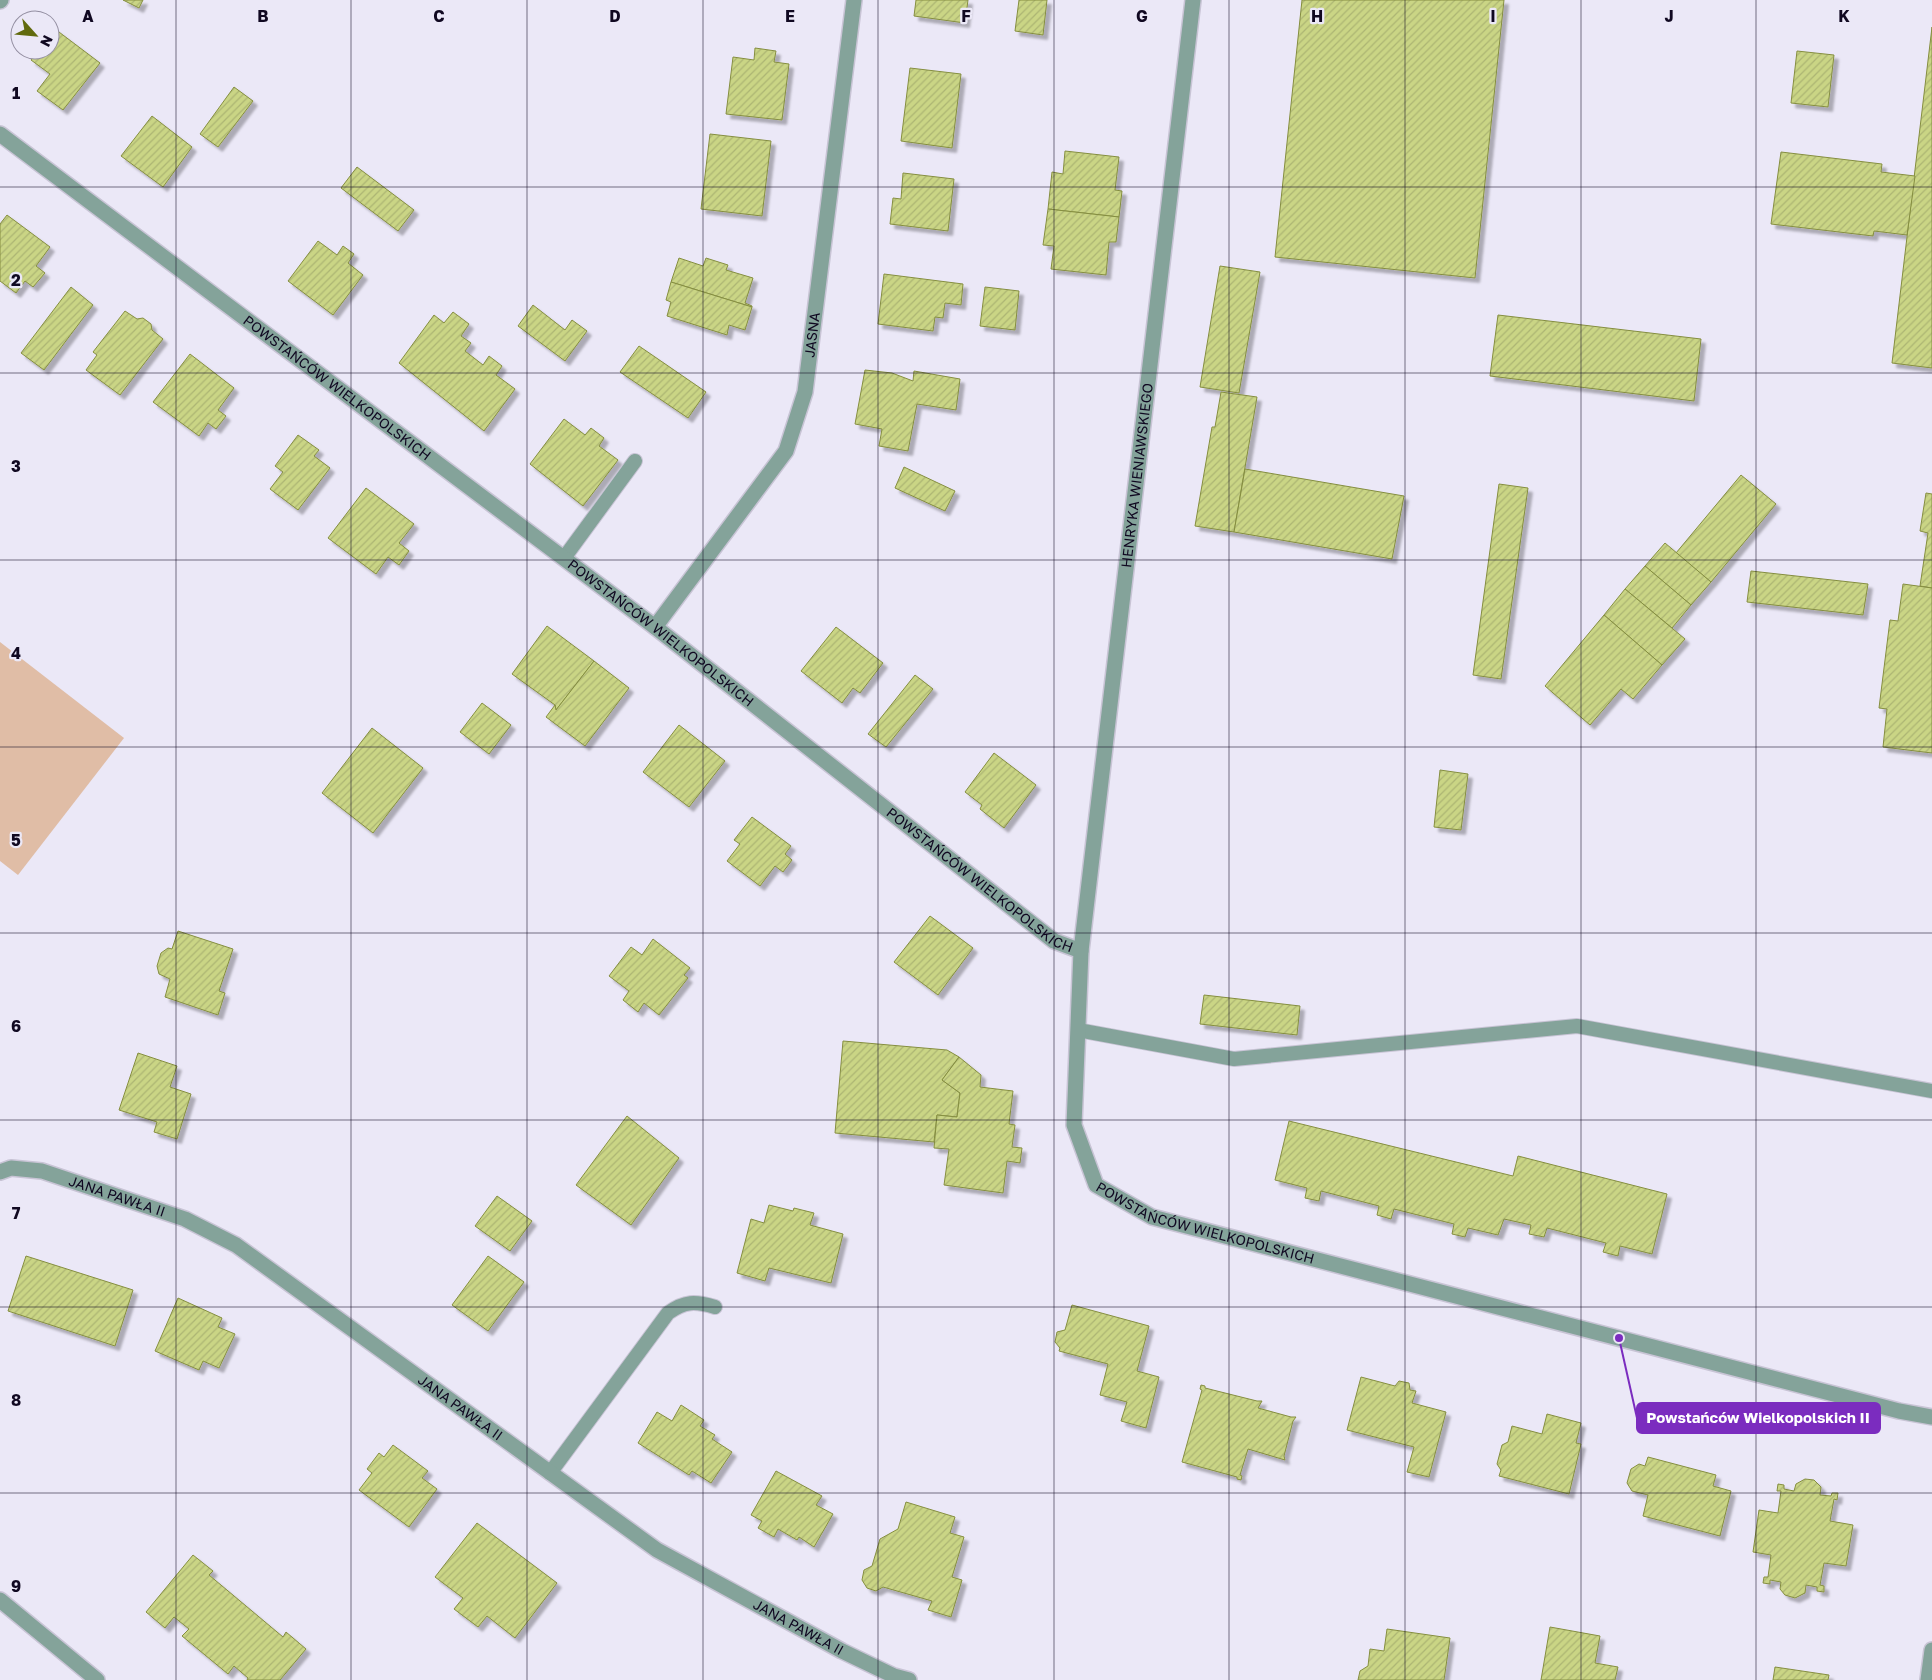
<svg xmlns="http://www.w3.org/2000/svg" width="1932" height="1680" font-family="'Golos Text',sans-serif">
<defs>
<pattern id="building-hatch" width="6" height="6" patternUnits="userSpaceOnUse" patternTransform="scale(1.25)"><rect width="6" height="6" fill="#cad585"/><path d="M-1 1l2-2M0 6l6-6M5 7l2-2" fill="none" stroke="#acb573"/></pattern>
<filter id="shadow"><feDropShadow dx="4.5" dy="4.5" stdDeviation="1" flood-color="#0004"/></filter>
</defs>
<rect width="100%" height="100%" fill="#ebe8f7"/>
<polygon fill="#e0bda6" points="0,642 124,738 18,875 0,861"/>
<g fill="url(#building-hatch)" stroke="#858e40" filter="url(#shadow)">
<polygon points="123,0 143,0 139,8"/>
<polygon points="916,0 968,0 965,23 914,16"/>
<polygon points="1019,0 1047,0 1043,35 1015,31"/>
<polygon points="1302,0 1504,0 1475,278 1275,257"/>
<polygon points="1932,27 1932,368 1892,363"/>
<polygon points="55,29 100,63 63,110 37,91 50,74 31,60 39,50 50,50 50,36"/>
<polygon points="755,48 776,51 774,62 789,64 782,120 726,114 733,57 754,60"/>
<polygon points="1797,51 1834,55 1828,107 1791,103"/>
<polygon points="910,68 961,74 952,148 901,141"/>
<polygon points="234,87 253,101 218,147 200,134"/>
<polygon points="152,116 192,147 163,187 121,156"/>
<polygon points="710,134 771,141 762,216 701,209"/>
<polygon points="1065,151 1119,157 1115,190 1122,191 1119,217 1048,209 1052,172 1063,174"/>
<polygon points="1781,152 1882,164 1881,172 1915,176 1907,235 1874,231 1873,236 1771,224"/>
<polygon points="357,167 414,210 398,231 341,188"/>
<polygon points="903,173 954,179 948,231 890,224 893,198 901,199"/>
<polygon points="1048,209 1119,217 1116,242 1109,242 1106,275 1051,269 1054,246 1043,245"/>
<polygon points="7,215 50,247 36,266 45,273 33,287 25,281 16,293 0,281 0,224"/>
<polygon points="318,241 337,255 343,246 354,254 348,263 363,275 333,315 288,281"/>
<polygon points="679,258 703,266 706,258 728,265 726,270 753,278 745,303 752,306 752,307 671,282"/>
<polygon points="1220,266 1260,272 1239,393 1200,387"/>
<polygon points="884,274 963,284 961,305 945,303 943,318 935,317 933,331 878,324"/>
<polygon points="671,282 752,307 745,330 729,325 727,335 667,316 671,302 666,300"/>
<polygon points="71,287 93,305 44,370 21,353"/>
<polygon points="985,287 1019,291 1015,330 980,326"/>
<polygon points="533,305 565,330 572,320 587,331 565,361 518,326"/>
<polygon points="125,311 137,319 143,318 151,324 152,330 163,339 120,395 86,370 97,355 93,352"/>
<polygon points="453,312 469,324 461,336 471,343 465,351 483,365 489,356 502,366 496,375 515,389 484,431 399,363 434,315 444,323"/>
<polygon points="1498,315 1701,339 1694,401 1490,376"/>
<polygon points="639,346 706,392 688,418 620,372"/>
<polygon points="190,354 234,388 218,410 226,416 216,429 208,423 199,436 153,402"/>
<polygon points="865,370 892,373 913,381 914,371 960,379 956,410 917,404 908,451 879,446 882,429 855,424"/>
<polygon points="1221,392 1257,397 1234,532 1195,526 1212,427 1215,427"/>
<polygon points="564,419 585,435 591,428 604,438 599,446 618,460 583,506 530,464"/>
<polygon points="298,435 319,450 314,456 330,468 298,510 270,489 283,472 275,466"/>
<polygon points="904,467 955,491 945,511 895,488"/>
<polygon points="1245,469 1404,496 1392,559 1234,532"/>
<polygon points="1741,475 1776,504 1711,582 1676,553"/>
<polygon points="1499,484 1528,488 1501,679 1473,675"/>
<polygon points="366,488 414,524 399,543 409,551 399,565 388,557 376,574 328,538"/>
<polygon points="1926,493 1932,494 1932,588 1920,586 1928,533 1920,531"/>
<polygon points="1665,543 1711,582 1691,605 1645,566"/>
<polygon points="1645,566 1691,605 1672,628 1625,589"/>
<polygon points="1751,571 1868,584 1863,615 1747,602"/>
<polygon points="1903,584 1932,588 1932,753 1883,747 1887,709 1879,708 1890,620 1898,621"/>
<polygon points="1625,589 1685,639 1662,665 1604,615"/>
<polygon points="1604,615 1662,665 1633,699 1621,689 1590,725 1545,686"/>
<polygon points="547,626 594,661 556,710 555,705 512,674"/>
<polygon points="836,627 883,663 860,693 853,688 842,703 801,671"/>
<polygon points="594,661 629,688 585,746 546,717 555,705 556,710"/>
<polygon points="915,675 933,689 886,747 868,734"/>
<polygon points="482,703 511,725 489,754 460,732"/>
<polygon points="679,725 725,761 689,807 643,772"/>
<polygon points="372,728 423,768 373,833 322,793"/>
<polygon points="994,753 1036,785 1004,828 980,809 982,805 965,792"/>
<polygon points="1440,770 1468,774 1461,830 1434,827"/>
<polygon points="752,817 791,846 785,854 792,860 783,872 775,866 760,886 727,861 740,844 734,840"/>
<polygon points="930,916 973,948 938,995 894,962"/>
<polygon points="178,931 233,949 219,991 225,993 218,1015 165,997 170,979 159,974 157,966 161,953 168,948 172,949"/>
<polygon points="653,939 690,968 684,975 688,978 659,1015 644,1003 638,1012 623,1000 629,991 609,976 631,947 642,955"/>
<polygon points="1204,995 1300,1006 1297,1035 1200,1024"/>
<polygon points="843,1041 947,1050 959,1057 942,1080 960,1093 957,1117 937,1115 934,1142 835,1133"/>
<polygon points="138,1053 177,1066 170,1087 191,1094 177,1139 154,1132 157,1122 119,1110"/>
<polygon points="959,1057 981,1075 980,1087 1013,1091 1009,1124 1015,1125 1012,1147 1022,1148 1020,1163 1007,1161 1003,1193 944,1185 949,1149 934,1148 937,1115 957,1117 960,1093 942,1080"/>
<polygon points="627,1116 679,1158 631,1225 576,1185"/>
<polygon points="1289,1121 1513,1176 1518,1156 1667,1194 1652,1254 1620,1246 1618,1256 1603,1252 1606,1243 1547,1228 1544,1237 1529,1234 1531,1225 1504,1219 1498,1235 1468,1228 1465,1237 1452,1234 1454,1224 1394,1209 1391,1219 1377,1215 1379,1206 1321,1191 1319,1201 1305,1198 1307,1188 1275,1180"/>
<polygon points="497,1196 532,1221 510,1251 475,1226"/>
<polygon points="769,1205 793,1211 794,1208 814,1213 810,1225 843,1234 831,1283 769,1268 765,1281 737,1273 751,1219 764,1223"/>
<polygon points="26,1256 133,1290 115,1346 8,1311"/>
<polygon points="488,1256 524,1282 488,1331 452,1305"/>
<polygon points="178,1298 222,1318 218,1327 235,1334 219,1368 203,1361 199,1370 155,1351"/>
<polygon points="1072,1305 1149,1326 1137,1371 1159,1377 1146,1428 1121,1421 1127,1402 1100,1395 1108,1364 1059,1351 1060,1348 1055,1342 1057,1332 1065,1330"/>
<polygon points="1361,1377 1395,1386 1399,1381 1409,1383 1410,1390 1416,1391 1412,1403 1446,1412 1429,1477 1407,1472 1414,1447 1347,1430"/>
<polygon points="1201,1385 1205,1386 1205,1388 1257,1401 1262,1401 1258,1408 1291,1417 1296,1417 1293,1421 1284,1456 1285,1460 1248,1449 1240,1475 1242,1476 1241,1480 1237,1479 1237,1477 1182,1462 1202,1390 1200,1389"/>
<polygon points="681,1405 704,1420 700,1426 715,1435 712,1439 732,1452 711,1483 692,1471 689,1475 638,1443 657,1412 672,1421"/>
<polygon points="1547,1414 1581,1423 1576,1443 1581,1444 1569,1494 1499,1476 1501,1470 1497,1464 1502,1445 1508,1442 1512,1426 1542,1434"/>
<polygon points="393,1445 428,1471 422,1478 437,1489 409,1527 359,1490 372,1473 367,1469 379,1453 384,1457"/>
<polygon points="1648,1457 1716,1475 1713,1486 1731,1491 1720,1536 1643,1516 1648,1495 1632,1491 1627,1483 1631,1469 1639,1464 1645,1466"/>
<polygon points="776,1471 822,1496 816,1505 833,1514 814,1547 799,1537 797,1540 778,1529 774,1537 758,1528 762,1521 751,1515"/>
<polygon points="1805,1479 1814,1480 1821,1487 1820,1495 1831,1496 1832,1493 1838,1493 1837,1500 1834,1499 1830,1521 1853,1525 1846,1566 1824,1563 1820,1585 1824,1586 1824,1592 1817,1591 1817,1587 1806,1585 1805,1593 1795,1598 1785,1595 1780,1589 1781,1582 1770,1580 1770,1584 1763,1583 1764,1577 1768,1577 1771,1555 1753,1552 1759,1510 1778,1513 1781,1491 1777,1491 1778,1484 1784,1485 1784,1489 1794,1491 1796,1484"/>
<polygon points="906,1502 955,1517 950,1533 964,1537 952,1577 962,1580 951,1617 928,1610 932,1601 883,1587 876,1591 867,1588 862,1580 864,1570 872,1566 880,1539 898,1529"/>
<polygon points="477,1523 557,1583 515,1638 487,1616 478,1627 454,1609 463,1598 435,1577"/>
<polygon points="193,1555 213,1571 209,1575 283,1637 286,1632 306,1649 280,1680 247,1680 248,1678 234,1666 228,1674 182,1636 189,1629 174,1617 165,1628 146,1612"/>
<polygon points="1550,1627 1600,1636 1595,1663 1618,1667 1615,1680 1541,1680"/>
<polygon points="1387,1629 1450,1638 1444,1680 1358,1680 1360,1671 1368,1666 1370,1649 1384,1651"/>
<polygon points="1775,1667 1829,1675 1828,1680 1773,1680"/>
</g>
<g fill="none" stroke-linecap="round" stroke-linejoin="round">
<g stroke="#c8c4d5" stroke-width="16">
<g id="lane">
<polyline points="564,558 635,461"/>
<polyline points="1078,1030 1234,1059 1577,1026 1932,1091"/>
<path d="M550 1473 668 1313C685 1301 695 1301 715 1307"/>
</g>
</g>
<g stroke="#c8c4d5" stroke-width="18">
<g id="street">
<polyline points="0,1 1,0"/>
<path id="s1" d="M0 134 655 627 1054 941 1081 951 1074 1125 1096 1185 1152 1217 1899 1411 1932 1417"/>
<path id="s2" d="M655 627 786 451 805 392 854 0"/>
<path id="s3" d="M1081 951 1193 0"/>
<path id="s4" d="M0 1172 11 1168 42 1171 185 1219 236 1245 657 1550 842 1651 894 1676 909 1680"/>
<polyline points="0,1600 97,1680"/>
<polyline points="1928,1680 1932,1650"/>
</g>
</g>
<use href="#lane" stroke="#84a39a" stroke-width="14"/>
<use href="#street" stroke="#84a39a" stroke-width="15"/>
</g>
<path fill="none" stroke="#100821" stroke-width="1" stroke-opacity="0.55" d="M176 0V1680M351 0V1680M527 0V1680M703 0V1680M878 0V1680M1054 0V1680M1229 0V1680M1405 0V1680M1581 0V1680M1756 0V1680M0 187H1932M0 373H1932M0 560H1932M0 747H1932M0 933H1932M0 1120H1932M0 1307H1932M0 1493H1932"/>
<g text-anchor="middle" stroke-width="4.5" stroke-linejoin="round" paint-order="stroke">
<g font-size="14" fill="#100821" stroke="#ebe8f7">
<text dy="5" stroke="none"><textPath href="#s2" startOffset="339">JASNA</textPath></text>
<text dy="5" stroke="none"><textPath href="#s1" startOffset="422">POWSTAŃCÓW WIELKOPOLSKICH</textPath></text>
<text dy="5" stroke="none"><textPath href="#s3" startOffset="479">HENRYKA WIENIAWSKIEGO</textPath></text>
<text dy="5" stroke="none"><textPath href="#s1" startOffset="828">POWSTAŃCÓW WIELKOPOLSKICH</textPath></text>
<text dy="5" stroke="none"><textPath href="#s1" startOffset="1232">POWSTAŃCÓW WIELKOPOLSKICH</textPath></text>
<text dy="5" stroke="none"><textPath href="#s4" startOffset="122">JANA PAWŁA II</textPath></text>
<text dy="5" stroke="none"><textPath href="#s1" startOffset="1711">POWSTAŃCÓW WIELKOPOLSKICH</textPath></text>
<text dy="5" stroke="none"><textPath href="#s4" startOffset="528">JANA PAWŁA II</textPath></text>
<text dy="5" stroke="none"><textPath href="#s4" startOffset="932">JANA PAWŁA II</textPath></text>
</g>
</g>
<g font-size="16" text-anchor="middle" font-weight="bold" fill="#100821" stroke="#ebe8f7" stroke-width="4.5" stroke-linejoin="round" paint-order="stroke">
<text x="88" y="22">A</text>
<text x="263" y="22">B</text>
<text x="439" y="22">C</text>
<text x="615" y="22">D</text>
<text x="790" y="22">E</text>
<text x="966" y="22">F</text>
<text x="1142" y="22">G</text>
<text x="1317" y="22">H</text>
<text x="1493" y="22">I</text>
<text x="1669" y="22">J</text>
<text x="1844" y="22">K</text>
<text x="16" y="99">1</text>
<text x="16" y="286">2</text>
<text x="16" y="472">3</text>
<text x="16" y="659">4</text>
<text x="16" y="846">5</text>
<text x="16" y="1032">6</text>
<text x="16" y="1219">7</text>
<text x="16" y="1406">8</text>
<text x="16" y="1592">9</text>
</g>
<path fill="none" stroke="#7b2cbf" stroke-width="2" d="M1619 1338L1637 1418"/>
<circle fill="#7b2cbf" stroke="#ebe8f7" stroke-width="2" cx="1619" cy="1338" r="5"/>
<rect fill="#7b2cbf" stroke="#7b2cbf" stroke-width="2" x="1637" y="1403" width="243" height="30" rx="5"/>
<g font-size="15" text-anchor="middle" font-weight="bold" fill="#fff">
<text x="1758" y="1423">Powstańców Wielkopolskich II</text>
</g>
<g transform="translate(35 35) rotate(117)"><circle r="24" fill="#ebe8f7" stroke="#938ea1"/>
<path d="M0-4L9 19L0 12L-9 19Z" fill="#616a0e"/>
<text y="-8" font-size="14" font-weight="bold" text-anchor="middle" fill="#100821">N</text>
</g>
</svg>
